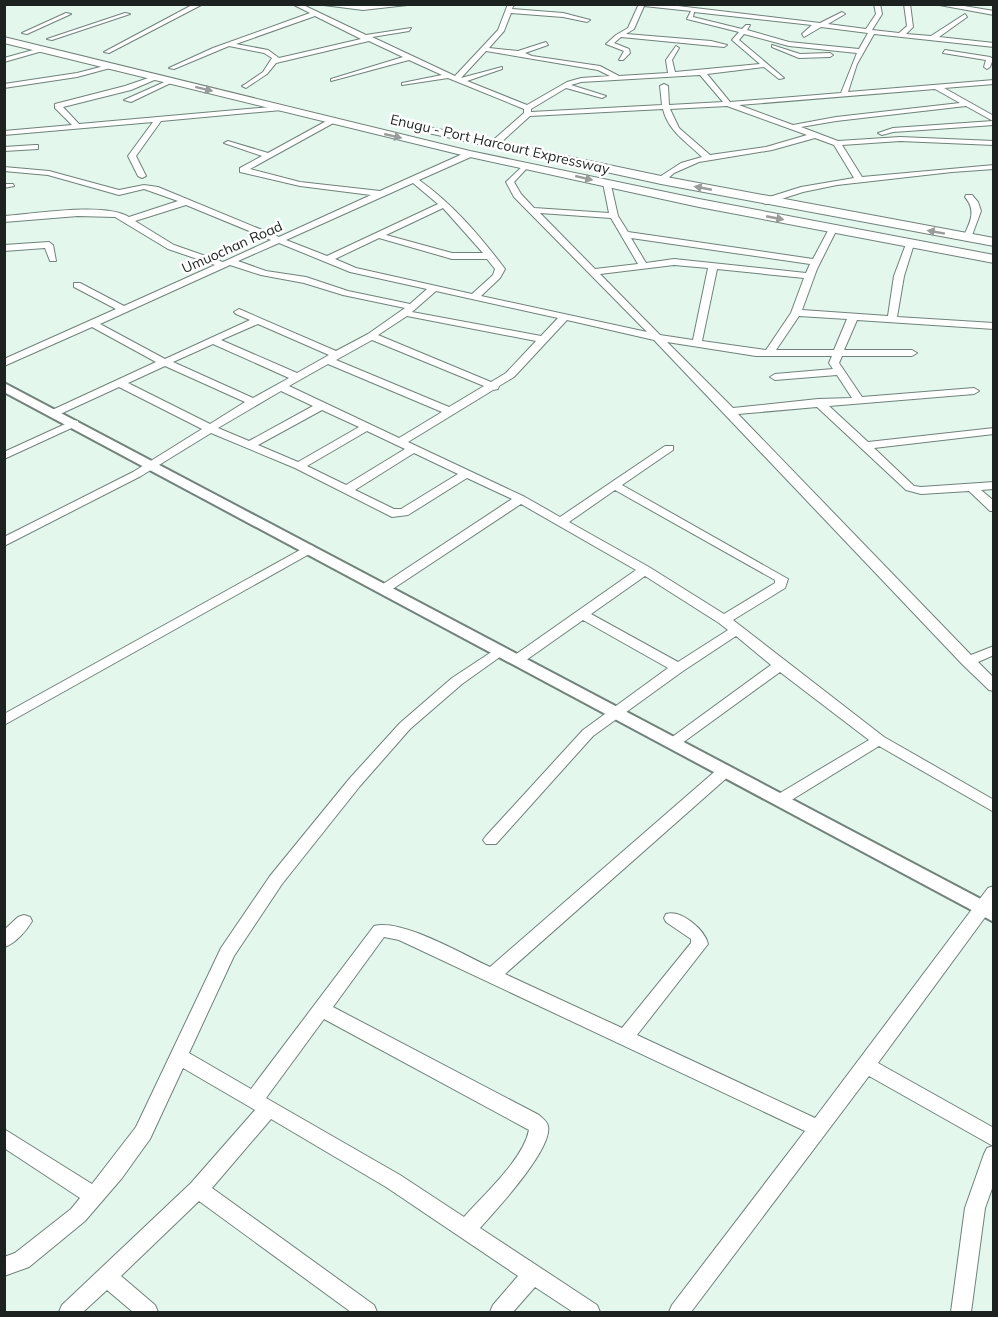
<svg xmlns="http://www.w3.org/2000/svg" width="998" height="1317" font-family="Mulish,sans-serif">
<rect width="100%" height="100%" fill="#e3f7ed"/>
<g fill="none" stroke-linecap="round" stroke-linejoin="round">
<g stroke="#70827a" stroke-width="2">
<g id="minor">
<polygon points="194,4 203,4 109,53 104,52"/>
<path d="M292 4H301L366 35 411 28 409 31 372 37 455 76 498 30 508 4H514L512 9 563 13 590 20 587 22 563 17 511 13 504 31 489 48 518 51 546 42 548 45 525 53 532 56 600 66 619 76 668 73 666 60 676 46 679 48 672 60 675 72 760 64 732 40 739 32 687 19 691 11 644 6 634 29 626 34 711 41 727 45 724 47 621 37 614 43 629 49 630 53 623 60H619L624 51 606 44 616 35 628 28 638 6 635 4H661L820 23 842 12 845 14 828 24 866 29 876 14 874 4H880L882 14 872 30 899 33 907 26 904 4H910L913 27 906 34 931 36 965 14 967 17 939 37 994 43V47L874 34 857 64 848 92 994 80V84L944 88 994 116V125L893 132 882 135 878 133 893 128 993 121 966 106 836 121 801 127 838 141 900 137 994 141V145L900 141 842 145 862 177 994 165V169L952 172 837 185 803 192 766 204 763 203V199L801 187 854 178 834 145 815 138 772 150 699 162 674 173 664 182H658V178L681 163 702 157C687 142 668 131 663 109L530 116 497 146H491V142L524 113V109L448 78 402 85V83L442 75 409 60 331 81V79L403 57 369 41 276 63 267 74 246 88 242 86 244 85 263 72 272 58 264 53 229 46 174 69 169 68 213 48 310 13ZM694 12 812 25 802 34 804 37 821 27 868 33 859 49 789 42 747 30 750 25H746L742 29 693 17ZM315 16 361 39 279 58 268 50 236 44ZM744 34 789 46 857 53 841 93 730 102 707 74 764 67 779 79 784 78 739 40ZM486 51 598 70 610 76 581 78 567 82 527 105 467 81 502 69V67L461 78ZM700 75 723 102 669 105 668 86 664 84 660 86 662 105 531 112V109L566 88 602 98 606 96 571 85 581 82ZM935 89 960 103 836 117 793 125 739 105ZM727 106 807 135 766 147 710 155 679 128 670 109Z"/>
<polygon points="316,4 416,4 363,10"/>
<polygon points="934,4 952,4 994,11 994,15"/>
<polygon points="66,13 71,14 27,34 22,33"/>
<polygon points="125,13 130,14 52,40 47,39"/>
<polygon points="772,45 800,54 830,53 833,55 830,57 799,58 772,47"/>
<polygon points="44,47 46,50 4,62 4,58"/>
<polygon points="945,50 990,57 993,59 990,67 987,69 984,67 986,60 943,53"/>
<polygon points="112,64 114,67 77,77 4,88 4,84 77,73"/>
<polygon points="157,75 159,78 131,90 63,107 79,124 282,106 286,108 282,110 161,121 136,156 146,176 142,178 138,176 128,156 153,122 4,135 4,131 72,125 55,108 55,104 125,86"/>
<polygon points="169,80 175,81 131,102 124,100"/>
<path d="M330 119 337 121 250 169 300 182 380 191 467 152H473V156L419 180C453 204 480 236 505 269L500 278 481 296 647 332 514 197 506 182 525 164 529 166 514 182 521 194 534 208 609 213 603 183 610 181 618 216 628 232 813 259 830 227H836L837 229 817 269 802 310 888 316 894 276 906 244 913 242 914 244 904 276 897 317 994 323V329L857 320 844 350H912L917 353 912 356H842L839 363 862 397 974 388 979 391 974 394 829 406 868 442 994 428V434L874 448 914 486 921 487 994 482V489L981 490 994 501V511H990L969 491 921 494 906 490 817 407 738 414 971 655 994 646V655L978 662 994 678V691L989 690 963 665 654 340 567 320 514 377 499 386 498 389 493 390 408 442 525 497 560 517 665 446H673V450L622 485 788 579 785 588 733 620 884 737 994 800V812L879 746 785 804H775L772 800 775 796 869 740 780 672 678 746H668L666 743 668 740 771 665 736 636 683 671 593 736 496 844H486L483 840 486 836 583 730 668 668 583 620 522 663H512L510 660 512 657 636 570 521 504 388 592H380L378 589 380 586 512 499 467 478 408 515 392 517 295 468 211 433 141 476 4 546V537L133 472 202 429 119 387 58 415H50V411L156 362 92 327 4 366V359L116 309 74 287V283H80L124 306 215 265 168 249 115 217 78 216 4 222V216C35 214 104 202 129 217L178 201 144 189 119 195 48 175 4 171V167L49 171 119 190 144 185 158 187 279 237 371 195 300 186 240 172V168L262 156 224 143 228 141 268 153ZM413 183 438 204 327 256 286 240ZM186 205 271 240 223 262 174 245 135 221ZM443 208 483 253H452L386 235ZM540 213 611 218 638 264 595 269ZM379 238 452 259H487L495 269 493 275 472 294 356 268 335 259ZM631 238 810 264 806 273 674 259 646 263ZM279 243 350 272 427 289 410 304 348 291 306 277 266 271 238 261ZM230 265 261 275 304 283 343 295 405 308 368 334 336 351 239 309 234 312 236 314 250 320 165 359 100 324ZM674 265 708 268 693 340 660 335 600 274ZM717 269 804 278 791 313 766 350 702 341ZM436 291 558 318 541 336 412 312ZM407 316 536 341 506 373 491 382 378 335ZM799 316 847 319 834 350H776ZM258 324 329 355 297 373 221 340ZM372 340 484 386 449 407 336 360ZM667 342 756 356H832L829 363 833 369 775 374 770 377 775 380 837 375 852 398 818 399 733 408ZM213 344 289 378 253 398 173 362ZM328 364 442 412 399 438 289 386ZM165 366 245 402 210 424 128 383ZM281 391 313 406 249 441 218 428ZM322 410 359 427 298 462 258 445ZM367 431 405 449 346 485 307 466ZM414 453 458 474 401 509H394L355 490ZM615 490 775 580V583L724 614 649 567 569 522ZM645 576 719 623 728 630 678 662 591 614Z"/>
<polygon points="35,145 38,145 38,149 4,151 4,147"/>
<polygon points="4,184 13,184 14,186 4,188"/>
<path d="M966 195H972L978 202 981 211 971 238 967 241 963 238C970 222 977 211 965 197Z"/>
<polygon points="49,242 53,245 56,261 50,261 45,248 4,251 4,245"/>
<polygon points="74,420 78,421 78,425 4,459 4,452"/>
<polygon points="309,545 313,546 315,549 313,552 4,725 4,714"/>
<path d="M499 647 506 651 504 654 462 684 410 729 360 786 282 884 234 956 189 1053 251 1089 374 926C401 918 464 955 490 967L720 767H730L732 771 730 775 505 974 622 1028 691 943V939L666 922 664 918 666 914C681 909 705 930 708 944L637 1035 815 1118 988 888 994 886V905L878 1063 994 1128V1183L985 1208 971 1312H951L965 1208 984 1154 987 1148 993 1146 869 1076 691 1312H669L672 1305 805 1131 399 940 384 937 333 1007 539 1115C542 1118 547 1121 548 1126 553 1149 496 1210 480 1228L597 1305 600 1312H573L535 1287 513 1312H490L493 1305 518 1276 386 1187 271 1119 212 1188 374 1305 377 1312H351L199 1201 121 1276 155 1305 158 1312H133L107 1290 83 1312H59L62 1305 191 1183 255 1110 183 1068 150 1139 122 1178 85 1221 29 1267 4 1276V1257L15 1253 71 1209 80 1198 4 1148V1129L92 1184 136 1127 221 948 270 876 350 778 400 723 452 678ZM324 1019 529 1130C523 1160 484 1194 464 1217L400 1175 266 1098Z"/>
<path d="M24 915 30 917 32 921C27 930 15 944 4 947V930L18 917Z"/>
</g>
</g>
<g stroke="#70827a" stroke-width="4">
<polygon id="major" points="4,383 994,906 994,922 4,392"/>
</g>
<g stroke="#70827a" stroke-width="2">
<g id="highway">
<polygon points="4,37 470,151 699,199 994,255 994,263 699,207 470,157 4,43"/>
<polygon points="405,122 661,176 994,238 994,246 661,184 401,127 400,125"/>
</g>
</g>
<use href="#minor" fill="#fff" fill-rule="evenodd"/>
<use href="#major" fill="#fff" fill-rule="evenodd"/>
<use href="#highway" fill="#fff" fill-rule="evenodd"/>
</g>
<defs><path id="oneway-solid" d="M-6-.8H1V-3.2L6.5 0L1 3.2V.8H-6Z" transform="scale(1.5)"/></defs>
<g fill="#989c9a">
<use href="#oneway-solid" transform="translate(204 89) rotate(14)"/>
<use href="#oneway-solid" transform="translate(393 136) rotate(13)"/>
<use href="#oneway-solid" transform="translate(584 178) rotate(13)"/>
<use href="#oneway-solid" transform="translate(703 188) rotate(-169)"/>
<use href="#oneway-solid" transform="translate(775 218) rotate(11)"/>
<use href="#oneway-solid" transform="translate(936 232) rotate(-170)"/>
</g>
<g text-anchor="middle" stroke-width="5" stroke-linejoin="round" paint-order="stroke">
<g font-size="14" fill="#1b221f" stroke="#fff">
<text transform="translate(500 144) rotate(13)" y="5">Enugu - Port Harcourt Expressway</text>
<text transform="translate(232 247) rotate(-24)" y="5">Umuochan Road</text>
</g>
</g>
<rect width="998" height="1317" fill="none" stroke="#1b221f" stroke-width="12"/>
</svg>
